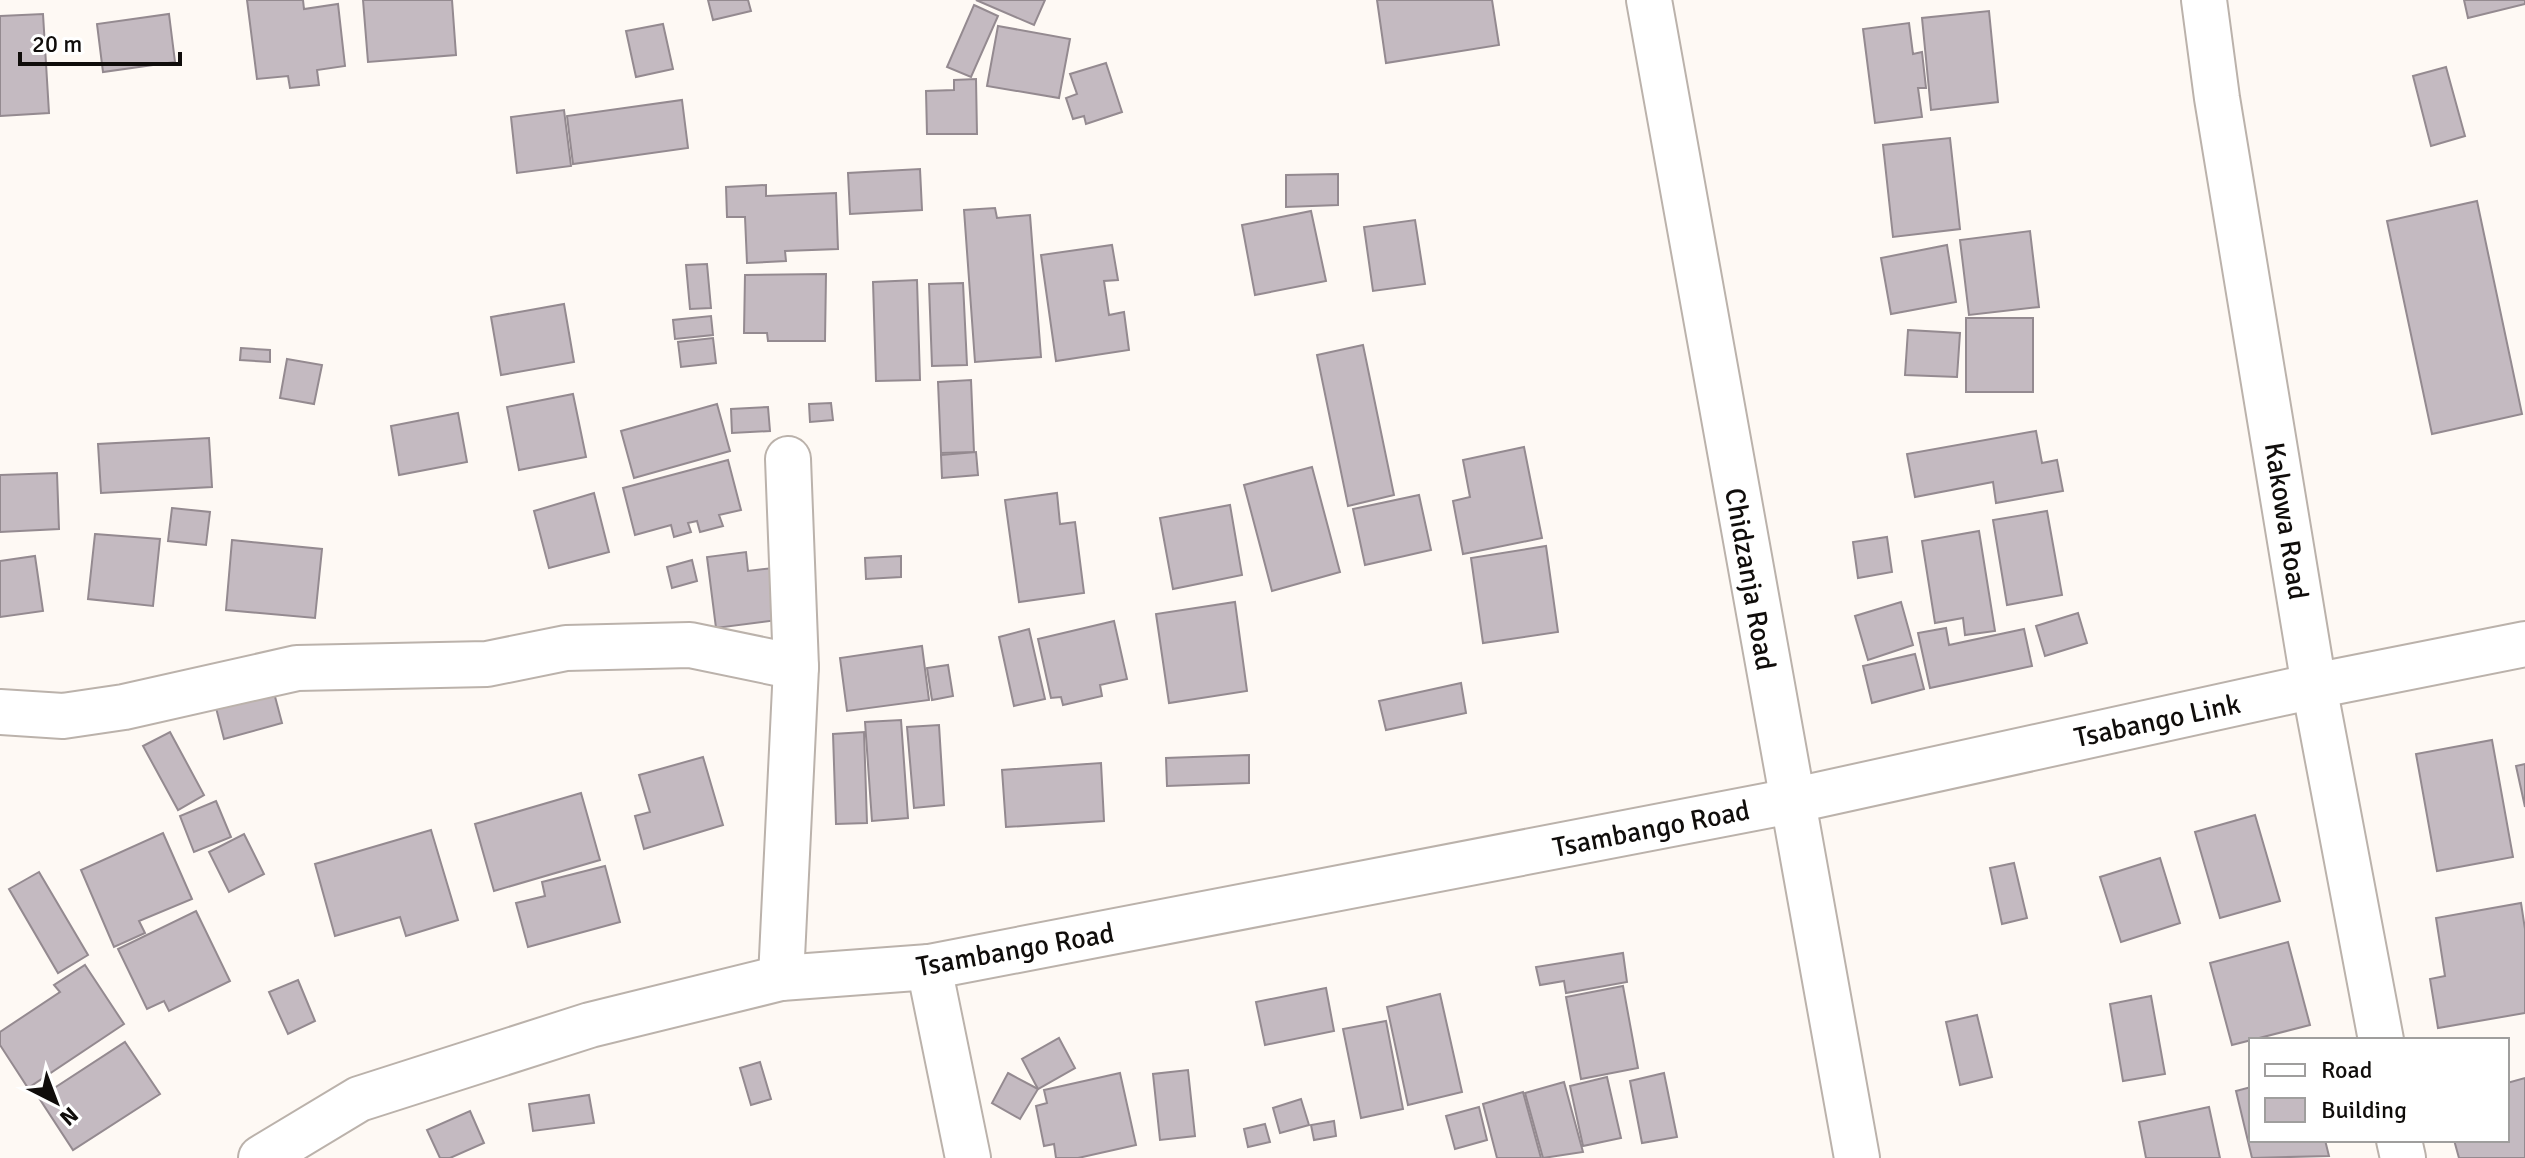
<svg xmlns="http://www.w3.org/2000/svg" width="2525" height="1158" font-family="Signika,sans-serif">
<rect width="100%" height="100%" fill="#fef9f4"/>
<g fill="#c4bac1" stroke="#948a90" stroke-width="2">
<polygon points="247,0 303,0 304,9 338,4 345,66 317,70 319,85 290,88 288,76 257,79"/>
<polygon points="363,0 452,0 456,55 368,62"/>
<polygon points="708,0 748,0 751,11 713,20"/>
<polygon points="976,0 1045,0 1034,25"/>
<polygon points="1377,0 1492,0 1499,45 1386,63"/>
<polygon points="2464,0 2525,0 2525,4 2468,18"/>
<polygon points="974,5 998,16 971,77 947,67"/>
<polygon points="1989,11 1998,102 1931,110 1922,18"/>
<polygon points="43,14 49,113 0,116 0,16"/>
<polygon points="169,14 175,62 103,72 97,24"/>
<polygon points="1909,23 1913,54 1922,52 1926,88 1918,88 1922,117 1875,123 1863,29"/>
<polygon points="663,24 673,69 636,77 626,31"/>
<polygon points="998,26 1070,39 1059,98 987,86"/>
<polygon points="1106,63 1122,112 1086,124 1084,116 1073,119 1066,98 1077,94 1070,74"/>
<polygon points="2446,67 2465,136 2431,146 2413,76"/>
<polygon points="976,79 977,134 927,134 926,91 954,90 954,80"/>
<polygon points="682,100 688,148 573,164 567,116"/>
<polygon points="564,110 571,166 517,173 511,117"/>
<polygon points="1950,138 1960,229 1893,237 1883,145"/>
<polygon points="920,169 922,210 850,214 848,173"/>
<polygon points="1338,174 1338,205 1286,207 1286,175"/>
<polygon points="766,185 766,196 836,193 838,249 785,251 786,261 747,263 745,217 727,217 726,187"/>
<polygon points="2477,201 2522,414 2432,434 2387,221"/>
<polygon points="995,208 997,218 1030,215 1041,357 975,362 964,210"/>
<polygon points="1311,211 1326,281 1255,295 1242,225"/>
<polygon points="1415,220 1425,284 1373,291 1364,227"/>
<polygon points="2030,231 2039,307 1969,315 1960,240"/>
<polygon points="1112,245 1118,280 1104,281 1109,315 1124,312 1129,350 1056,361 1041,255"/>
<polygon points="1947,245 1956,302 1891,314 1881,258"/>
<polygon points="707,264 711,308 690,309 686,265"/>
<polygon points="826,274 825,341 768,341 767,333 744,333 745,275"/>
<polygon points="917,280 920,380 876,381 873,282"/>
<polygon points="963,283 967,365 932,366 929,284"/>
<polygon points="564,304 574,362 501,375 491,317"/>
<polygon points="711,316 713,335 675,339 673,320"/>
<rect x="1966" y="318" width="67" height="74"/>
<polygon points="1908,330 1960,333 1957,377 1905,375"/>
<polygon points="713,338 716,363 681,367 678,342"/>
<polygon points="1363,345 1394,495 1348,506 1317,355"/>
<polygon points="241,348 270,350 270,362 240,360"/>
<polygon points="287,359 322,365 314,404 280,398"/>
<polygon points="971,380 974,452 941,453 938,382"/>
<polygon points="573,394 586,457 519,470 507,407"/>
<polygon points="831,403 833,420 810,422 809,404"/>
<polygon points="717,404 730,451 634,478 621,431"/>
<polygon points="768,407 770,431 732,433 731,409"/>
<polygon points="458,413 467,462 399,475 391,426"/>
<polygon points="2036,431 2042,463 2057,460 2063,491 1996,503 1993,482 1915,497 1907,454"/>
<polygon points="209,438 212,487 101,493 98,444"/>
<polygon points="1524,447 1542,538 1463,554 1453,501 1470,497 1463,460"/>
<polygon points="976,452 978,475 942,478 941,455"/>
<polygon points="728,460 741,510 719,515 723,526 700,532 697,521 688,523 691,532 674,537 671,525 635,535 623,488"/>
<polygon points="1312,467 1340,572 1272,591 1244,485"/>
<polygon points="57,473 59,529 0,532 0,475"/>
<polygon points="594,493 609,552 549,568 534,511"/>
<polygon points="1057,493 1060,524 1075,522 1084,593 1019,602 1005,500"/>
<polygon points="1419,495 1431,550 1365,565 1353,509"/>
<polygon points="1230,505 1242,575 1173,589 1160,518"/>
<polygon points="172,508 210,512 206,545 168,541"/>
<polygon points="2047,511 2062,595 2007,605 1993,520"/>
<polygon points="1979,531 1995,631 1965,635 1963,618 1935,623 1922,541"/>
<polygon points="95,534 160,539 153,606 88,599"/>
<polygon points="1887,537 1892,572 1858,578 1853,542"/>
<polygon points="232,540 322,549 315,618 226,610"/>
<polygon points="1546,546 1558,632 1483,643 1471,558"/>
<polygon points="746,552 748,571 773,568 778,620 716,628 707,557"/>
<polygon points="35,556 43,611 0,617 0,561"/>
<polygon points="901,556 901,577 866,579 865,558"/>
<polygon points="692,560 697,581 672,588 667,567"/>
<polygon points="1235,602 1247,691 1169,703 1156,614"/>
<polygon points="1901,602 1913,645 1868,660 1855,616"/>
<polygon points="2078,613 2087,643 2045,656 2036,626"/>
<polygon points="1114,621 1127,679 1100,685 1102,696 1063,705 1061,697 1051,698 1038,639"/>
<polygon points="1946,628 1949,645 2024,629 2032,666 1930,688 1918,633"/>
<polygon points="1029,629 1045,699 1014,706 999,637"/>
<polygon points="922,646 929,700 847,711 840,658"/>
<polygon points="1915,654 1924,689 1872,703 1863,666"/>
<polygon points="948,665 953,696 932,700 927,668"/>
<polygon points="1461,683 1466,713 1386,730 1379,701"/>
<polygon points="273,689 282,723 224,739 215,704"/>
<polygon points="901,720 908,818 872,821 865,722"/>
<polygon points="939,725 944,805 914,808 907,727"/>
<polygon points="170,732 204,795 178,810 143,746"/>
<polygon points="864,732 867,823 836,824 833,734"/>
<polygon points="2492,740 2513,857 2437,871 2416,754"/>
<polygon points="1249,755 1249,783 1167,786 1166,758"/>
<polygon points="703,757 723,825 644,849 635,816 650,812 639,775"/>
<polygon points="1101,763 1104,821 1006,827 1002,770"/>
<polygon points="2525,764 2525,807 2516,766"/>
<polygon points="581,793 600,860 494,891 475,824"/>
<polygon points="216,801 231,837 194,852 180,816"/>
<polygon points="2255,815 2280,901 2220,918 2195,832"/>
<polygon points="431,830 458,920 406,936 400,917 335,936 315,864"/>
<polygon points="163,833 192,899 139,921 145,933 114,947 81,870"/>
<polygon points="244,834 264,874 229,892 209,852"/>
<polygon points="2160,858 2180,923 2121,942 2100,877"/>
<polygon points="2014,863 2027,918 2002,924 1990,868"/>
<polygon points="605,866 620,922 528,947 516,903 545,896 542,882"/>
<polygon points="39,872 88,955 58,973 9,889"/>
<polygon points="2521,903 2525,929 2525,1013 2438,1028 2430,979 2445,976 2436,918"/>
<polygon points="196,911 230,981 169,1011 164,1001 147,1009 118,949"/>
<polygon points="2288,942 2310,1025 2232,1045 2210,963"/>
<polygon points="1623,953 1627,982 1566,993 1564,981 1540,985 1536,967"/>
<polygon points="85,965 124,1024 28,1088 0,1045 0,1032 60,992 54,985"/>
<polygon points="298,980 315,1021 288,1034 269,992"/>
<polygon points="1623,986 1638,1068 1581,1079 1566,997"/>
<polygon points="1326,988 1334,1031 1265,1045 1256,1002"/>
<polygon points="1440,994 1462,1092 1408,1105 1387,1007"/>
<polygon points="2151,996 2165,1074 2123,1081 2110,1004"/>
<polygon points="1977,1015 1992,1077 1960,1085 1946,1022"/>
<polygon points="1386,1021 1403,1109 1361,1118 1343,1029"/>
<polygon points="1059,1038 1075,1068 1038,1089 1022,1059"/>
<polygon points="125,1042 160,1094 73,1150 39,1098"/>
<polygon points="760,1062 771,1099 751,1105 740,1068"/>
<polygon points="1188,1070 1195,1136 1160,1140 1153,1074"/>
<polygon points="1008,1073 1038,1089 1020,1119 992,1103"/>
<polygon points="1120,1073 1136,1145 1078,1158 1056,1158 1054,1144 1044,1146 1036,1106 1047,1103 1044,1090"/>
<polygon points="1664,1073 1677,1137 1642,1143 1630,1081"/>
<polygon points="1607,1077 1621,1138 1583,1146 1570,1086"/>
<polygon points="2525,1078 2525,1158 2459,1158 2454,1140 2507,1140 2507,1083"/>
<polygon points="1564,1082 1583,1152 1543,1158 1525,1093"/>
<polygon points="2251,1087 2251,1140 2325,1140 2329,1156 2252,1158 2236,1091"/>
<polygon points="1523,1092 1541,1158 1497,1158 1483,1104"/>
<polygon points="589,1095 594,1123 533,1131 529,1104"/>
<polygon points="1301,1099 1309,1125 1280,1133 1273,1108"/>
<polygon points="1479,1107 1487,1140 1455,1149 1446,1116"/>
<polygon points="2209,1107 2220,1158 2146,1158 2139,1122"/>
<polygon points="470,1111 484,1143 450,1158 440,1158 427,1130"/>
<polygon points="1334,1121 1336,1136 1314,1140 1311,1125"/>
<polygon points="1265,1124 1270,1142 1248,1147 1244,1129"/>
</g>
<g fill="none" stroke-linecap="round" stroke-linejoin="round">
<g stroke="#bbb2ab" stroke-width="48">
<g id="minor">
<polyline points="2204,0 2217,98 2314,686 2381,1040"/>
<polyline points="0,712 63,716 124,707 297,668 487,664 566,648 690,645 796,667"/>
<polyline points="929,967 968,1158"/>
<polyline points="781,978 796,667 788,459"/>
<polyline points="2399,1140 2403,1158"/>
</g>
</g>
<g stroke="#bbb2ab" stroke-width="48">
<g id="tertiary">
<polyline points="1649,0 1857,1158"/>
<polyline points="261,1158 359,1099 590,1025 781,978 929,967 1791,801 2314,686 2525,644"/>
</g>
</g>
<use href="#minor" stroke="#fff" stroke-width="44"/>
<use href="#tertiary" stroke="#fff" stroke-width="44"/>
</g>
<g text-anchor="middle" stroke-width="6" stroke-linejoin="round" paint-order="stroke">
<g font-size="28" fill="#100d0b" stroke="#fff">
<text transform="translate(2287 521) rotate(81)" y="10">Kakowa Road</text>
<text transform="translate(1751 579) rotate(80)" y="10">Chidzanja Road</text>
<text transform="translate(2157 720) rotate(-12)" y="10">Tsabango Link</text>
<text transform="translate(1651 828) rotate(-11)" y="10">Tsambango Road</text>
<text transform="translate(1015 949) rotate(-10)" y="10">Tsambango Road</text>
</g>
</g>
<rect x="2249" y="1038" width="260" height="104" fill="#ffffff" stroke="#9f9e9d" stroke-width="2"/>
<rect x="2265" y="1064" width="40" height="12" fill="#ffffff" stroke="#9f9e9d" stroke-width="2"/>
<text x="2321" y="1078" font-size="24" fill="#100d0b">Road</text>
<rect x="2265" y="1098" width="40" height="24" fill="#c4bac1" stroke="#9f9e9d" stroke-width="2"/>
<text x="2321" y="1118" font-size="24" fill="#100d0b">Building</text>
<g transform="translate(56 1102) rotate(138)" stroke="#ffffff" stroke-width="6" paint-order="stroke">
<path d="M0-6L14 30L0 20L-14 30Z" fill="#100d0b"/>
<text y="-12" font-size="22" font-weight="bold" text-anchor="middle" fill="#100d0b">N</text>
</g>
<path d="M20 52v12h160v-12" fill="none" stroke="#100d0b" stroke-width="4"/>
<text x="32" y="52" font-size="24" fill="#100d0b" stroke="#ffffff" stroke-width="6" paint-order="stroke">20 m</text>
</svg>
